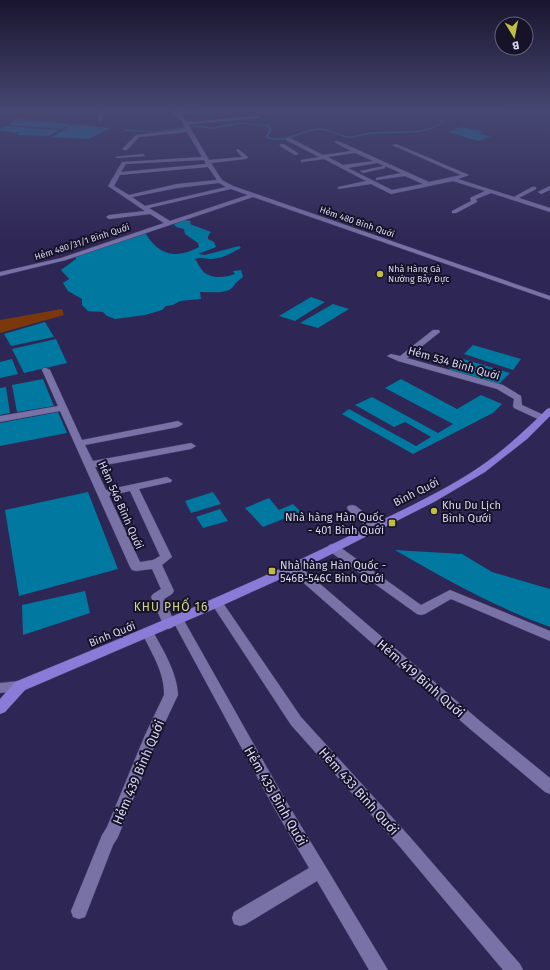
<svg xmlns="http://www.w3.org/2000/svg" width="550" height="970" font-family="'Fira Sans',sans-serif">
<rect width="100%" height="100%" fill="#2e2654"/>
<polygon fill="#7a380c" points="62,309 64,315 0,333 0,320"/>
<g fill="#00789f">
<polygon points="17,119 71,124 61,129 8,125"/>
<polygon points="73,124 111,128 88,139 52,137"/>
<polygon points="6,126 59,130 49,136 17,135 19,133 0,131 0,129"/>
<polygon points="461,127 483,131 478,133 491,136 478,141 448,132"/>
<path d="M184 220 191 221 190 224 211 232 208 236V239L214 242 216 247 198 254 205 255 239 246 241 248C231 253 222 259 211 259 205 259 201 257 195 259 197 262 198 264 200 267 207 280 223 278 235 274L233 271 241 270 243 277C238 280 235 284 232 288 225 294 209 292 200 292L201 299 180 301 173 305 166 306 162 310 145 315 115 319 107 316 103 312 88 311 82 305V299L68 291 63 283 69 279 61 270 76 259V256L143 234H146C159 256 177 259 199 247L198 243 185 234 184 229 176 227 174 224Z"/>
<polygon points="311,297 325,302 295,321 279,316"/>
<polygon points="333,304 349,309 318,328 300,323"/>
<polygon points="45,322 54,337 11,346 4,334"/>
<polygon points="56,339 67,363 24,373 12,349"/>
<polygon points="473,345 521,359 513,370 464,354"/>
<polygon points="460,358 510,373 498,385 449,370"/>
<polygon points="12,359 18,374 0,378 0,362"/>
<polygon points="43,379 54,406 17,412 12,385"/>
<polygon points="401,379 457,409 481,395 502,404 493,413 413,454 342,414 349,409 416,446 431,437 405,422 394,427 355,405 372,397 438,433 453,424 385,388"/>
<polygon points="6,387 10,413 0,415 0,388"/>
<polygon points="58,412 67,433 0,446 0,423"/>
<polygon points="88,492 118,569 19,596 5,510"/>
<polygon points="213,492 221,504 191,513 185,501"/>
<polygon points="269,498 279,510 293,504 301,512 263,527 245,508"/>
<polygon points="220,509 228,521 203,528 196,517"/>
<path d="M395 550 462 554 492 572 550 589V627C495 607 445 579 395 550Z"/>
<polygon points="85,591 90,613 23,635 22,605"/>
</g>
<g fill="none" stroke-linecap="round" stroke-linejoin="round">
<path stroke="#00789f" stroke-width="1.5" d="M125 130 155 132 196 126 212 128 241 123 268 126 271 130 266 137C285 145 300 130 319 129 330 129 338 136 348 137 355 138 359 135 366 134 392 129 420 138 443 122L440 118 418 109"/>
<g stroke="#494069" stroke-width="1">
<g id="minor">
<polygon points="100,109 104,109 102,120 100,121 98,120"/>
<path d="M168 109H172L177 113 196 111V113L180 115 187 122 260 116 258 118 188 124 209 160 242 157 236 150 238 149 248 157 246 159 211 163 222 180 233 186 550 296V300L253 197 66 260 0 276V272L61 258 164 223 150 214 109 219 106 217 109 215 145 211 108 186 122 162 202 157 187 132 139 137 127 150H123V148L136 135 185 129 182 121ZM204 160 206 164 121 172 126 164ZM208 167 217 180 177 184 129 195 114 186 120 175ZM219 183 226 187 145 206 132 197 177 188ZM231 189 248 195 170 221 149 208Z"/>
<polygon points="496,109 520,112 531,109 550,111 550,113 534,110 520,114"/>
<path d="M286 138H290L323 155 351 151 334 142 338 141 429 182 461 175 392 145 396 144 469 175 458 179 514 197 532 187H536V189L519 198 550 208V212L491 193 476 199 477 202 456 213H452V211L471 201 470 198 485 191 453 181 391 194 371 184 338 189V187L366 181 324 159 301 162V160L319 157 286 140ZM355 153 373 161 343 165 328 157ZM378 163 384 166 360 171 363 173 385 168V166L401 173 376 178V180L405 176 423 184 392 190 348 168Z"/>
<polygon points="280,144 284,144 299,154 295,155 280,146"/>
<polygon points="143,154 145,156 117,158 115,157"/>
<polygon points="550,186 550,190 541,194 538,192"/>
<polygon points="433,330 439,330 440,332 407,358 503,385 521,396 522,405 546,416 547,418 546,420 540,420 514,408 513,406 514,399 497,389 398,361 387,356 391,354 400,356"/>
<path d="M43 368H46L50 370 82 440 178 421 183 424 178 427 85 445 93 461 191 443 196 446 191 449 95 467 106 490 167 477 172 480 171 482 139 489 172 557 162 565 174 591 172 594 164 599 173 619 178 615 182 617 283 796 388 970H369L317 881 246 924 240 926 234 924 232 918 234 912 309 868 273 806 175 625 173 627 169 629 165 627 163 624 151 597 153 594 161 589 152 569 136 571 132 570 130 567 60 411 0 422V416L58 406 42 370ZM130 491 160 556 153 560 140 562 109 496Z"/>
<polygon points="352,505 356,506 378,524 379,527 378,530 370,530 348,510 347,508 348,506"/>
<polygon points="333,544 337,545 421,605 450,590 550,631 550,641 451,599 425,614 421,615 417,614 329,551 328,548 329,545"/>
<polygon points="294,564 298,565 480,721 550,778 550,794 545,792 470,729 290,571 288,568 290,565"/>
<polygon points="217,599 221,600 301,717 410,837 520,964 523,970 503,970 400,847 291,725 213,606 211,603 213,600"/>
<path d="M148 628 152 630C163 650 177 672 178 695L159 735 118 837 113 845 85 917 79 919 73 917 71 911 102 835 107 827 145 735 164 695C165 673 151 652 142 633L144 630Z"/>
<polygon points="20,681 25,682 27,686 25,690 0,693 0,683"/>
</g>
</g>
<g stroke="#494069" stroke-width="1">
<path id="major" d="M550 408V416L527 439 485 472 434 502 298 571 221 606 25 690 5 712 0 714V699L15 682C126 636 237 591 345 538 389 516 436 496 478 468 503 451 526 430 547 409Z"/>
</g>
<use href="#minor" fill="#7872a7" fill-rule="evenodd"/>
<use href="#major" fill="#8a7bd8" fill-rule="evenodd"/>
</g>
<linearGradient id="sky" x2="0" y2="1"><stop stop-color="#19152e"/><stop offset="0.45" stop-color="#464772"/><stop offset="1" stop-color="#464772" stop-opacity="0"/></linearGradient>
<rect width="550" height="244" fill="url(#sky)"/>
<g fill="#bfbe41" stroke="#161328" stroke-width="1.5">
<circle cx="380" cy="274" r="4"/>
<circle cx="434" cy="511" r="4"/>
<rect x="388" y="519" width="8" height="8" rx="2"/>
<rect x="268" y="567" width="8" height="8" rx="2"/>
</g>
<g text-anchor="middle" stroke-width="4" stroke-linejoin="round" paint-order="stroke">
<g font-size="9" fill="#d7d5f3" stroke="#161328">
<text transform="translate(357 222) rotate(19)" y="3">Hẻm 480 Bình Quới</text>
<text transform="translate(82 242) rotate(-18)" y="3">Hẻm 480/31/1 Bình Quới</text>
</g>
<g font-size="9" fill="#d7d5f3" stroke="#161328" text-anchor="start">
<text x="388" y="272">Nhà Hàng Gà<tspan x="388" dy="10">Nướng Bảy Đực</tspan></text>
</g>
<g font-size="11" fill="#d7d5f3" stroke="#161328">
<text transform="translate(454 363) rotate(16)" y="4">Hẻm 534 Bình Quới</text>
<text transform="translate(416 492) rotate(-27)" y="4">Bình Quới</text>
<text transform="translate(121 505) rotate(66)" y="4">Hẻm 546 Bình Quới</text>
<text transform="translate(112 634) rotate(-22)" y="4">Bình Quới</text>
</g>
<g font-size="11" fill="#d7d5f3" stroke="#161328" text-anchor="start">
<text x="442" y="509">Khu Du Lịch<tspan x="442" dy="13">Bình Qưới</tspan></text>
<text x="384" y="521" text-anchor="end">Nhà hàng Hàn Quốc<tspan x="384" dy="13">- 401 Bình Quới</tspan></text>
<text x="280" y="569">Nhà hàng Hàn Quốc -<tspan x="280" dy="13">546B-546C Bình Quới</tspan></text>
</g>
<g font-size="12" letter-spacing="1" fill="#d6d789" stroke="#161328">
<text x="171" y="611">KHU PHỐ 16</text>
</g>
<g font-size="13" fill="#d7d5f3" stroke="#161328">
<text transform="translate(421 678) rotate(41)" y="5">Hẻm 419 Bình Quới</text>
<text transform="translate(138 772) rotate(-67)" y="5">Hẻm 439 Bình Quới</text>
<text transform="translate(359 791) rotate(48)" y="5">Hẻm 433 Bình Quới</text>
<text transform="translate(276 796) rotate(60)" y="5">Hẻm 435 Bình Quới</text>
</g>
</g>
<g transform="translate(514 36) rotate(170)"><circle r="19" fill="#161328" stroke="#636179"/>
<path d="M0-3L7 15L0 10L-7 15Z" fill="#bfbe41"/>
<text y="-6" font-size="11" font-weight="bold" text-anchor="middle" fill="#d7d5f3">B</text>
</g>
</svg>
